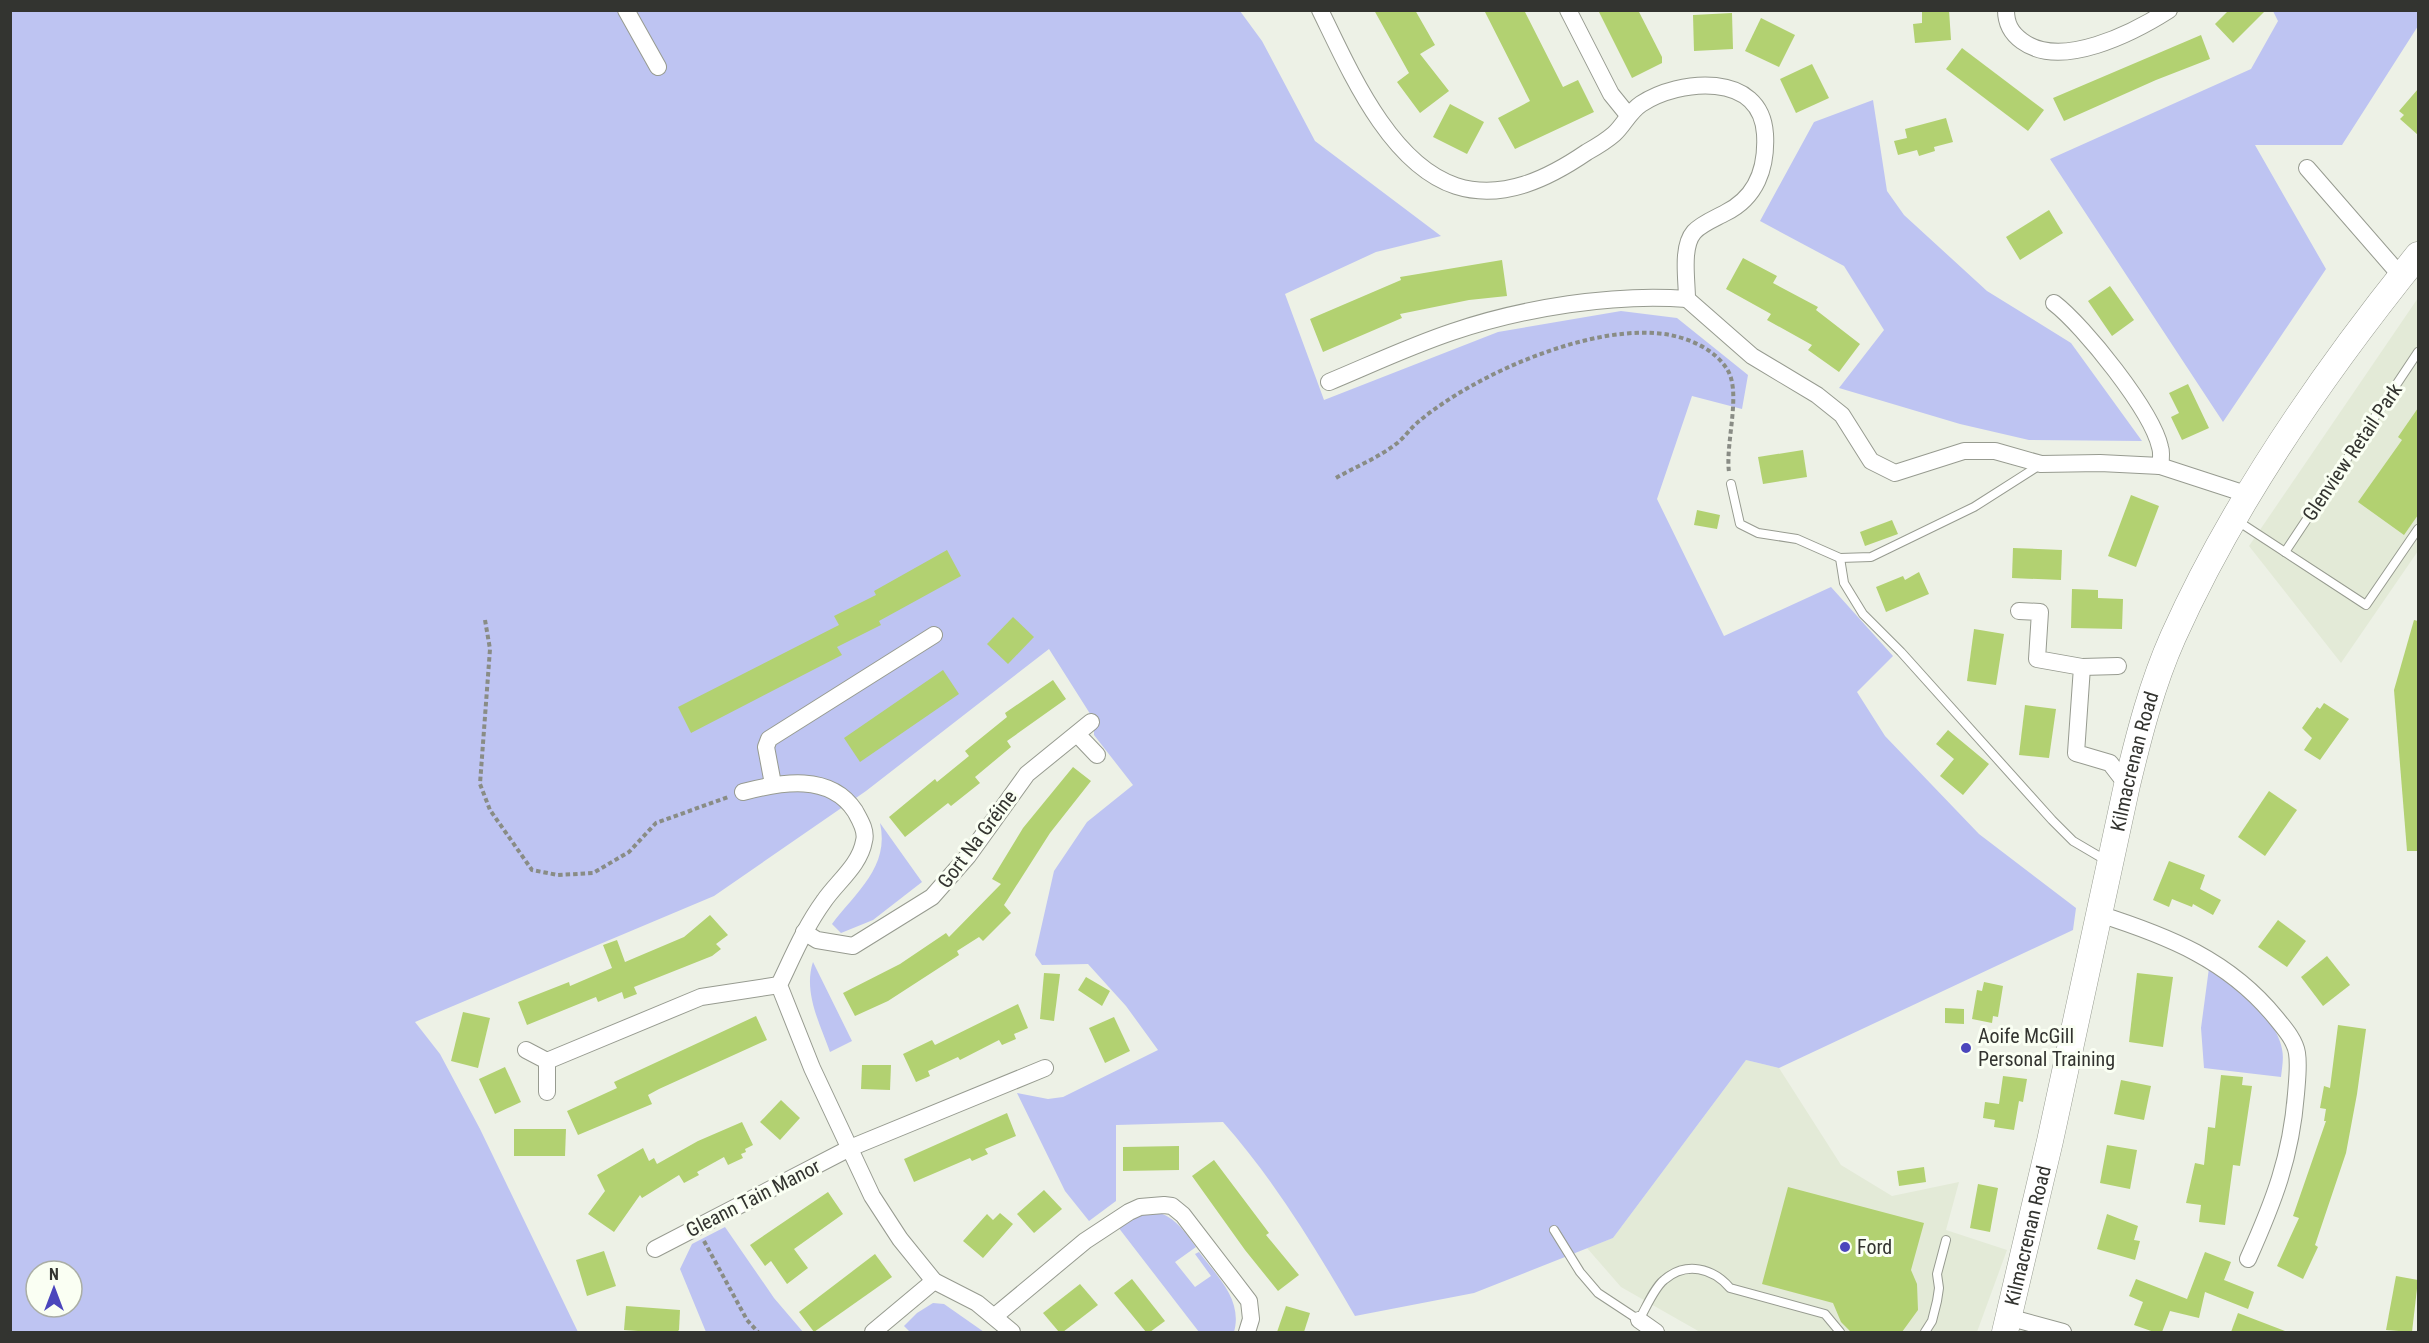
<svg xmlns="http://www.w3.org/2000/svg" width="2429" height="1343" font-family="'Roboto Condensed',sans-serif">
<rect width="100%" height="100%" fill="#edf1e6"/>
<g fill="#e3ead7">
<polygon points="2418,298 2418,551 2341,663 2249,546"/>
<polygon points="1746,1060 1779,1068 1841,1165 1892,1196 1959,1182 1946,1230 2007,1250 1977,1332 1700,1332 1621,1287 1587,1248 1613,1238"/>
</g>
<g fill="#bec4f2" fill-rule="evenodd">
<path d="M10 11H1240L1262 41 1315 141 1441 236 1376 252 1285 294 1324 400 1498 332 1621 311 1677 318 1748 375 1742 409 1692 396 1657 499 1724 636 1831 587 1893 656 1857 692 1885 736 1979 834 2076 908 2073 930 1779 1068 1746 1060 1613 1238 1474 1293 1355 1316C1316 1249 1275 1181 1223 1122L1116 1125V1201L1089 1221 1065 1191 1017 1093 1048 1099 1063 1097 1158 1050 1126 1006 1088 964 1042 965 1035 955 1054 871 1087 822 1133 785 1094 735V720L1049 649 866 791 714 896 415 1022 440 1054 480 1129 578 1332H11ZM36 1271H72V1307H36Z"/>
<polygon points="2273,11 2418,11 2418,26 2342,145 2255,145 2326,269 2223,422 2050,159 2251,69 2278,21"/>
<polygon points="1873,100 1887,191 1904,215 1987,291 2071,343 2142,441 2029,440 1960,424 1839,388 1884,330 1844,266 1760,221 1814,122"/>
<path d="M880 823 922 882 873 920 841 933 832 924C856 892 890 867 880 823Z"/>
<path d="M813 962 852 1041 830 1052C820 1024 803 992 813 962Z"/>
<path d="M2209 968C2234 983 2277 1019 2282 1049 2284 1058 2282 1068 2281 1077L2204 1068 2201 1028Z"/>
<path d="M1146 1211C1171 1211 1182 1228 1196 1247L1175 1262 1195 1287 1211 1276 1195 1254 1199 1252C1217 1276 1243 1300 1234 1332H1199L1118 1227Z"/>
<polygon points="725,1227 774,1298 803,1332 706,1332 680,1269 692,1244"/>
<polygon points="933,1303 944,1304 984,1332 910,1332 904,1326 917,1313"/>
</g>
<g fill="#b2d171">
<polygon points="1374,10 1415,10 1435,45 1420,54 1449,91 1420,113 1397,82 1409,73"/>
<polygon points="1484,10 1524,10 1563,87 1578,80 1594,112 1515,149 1498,118 1530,101"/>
<polygon points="1598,10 1638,10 1662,57 1662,63 1632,78"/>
<polygon points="1922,10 1949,10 1951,40 1915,43 1913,24 1922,23"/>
<polygon points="2229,10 2266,10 2233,43 2215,24"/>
<polygon points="1732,13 1733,49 1694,51 1693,15"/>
<polygon points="1761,18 1795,35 1779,67 1745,51"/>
<polygon points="2201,35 2210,59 2156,80 2064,121 2053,98"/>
<polygon points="1962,48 2044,110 2028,131 1946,69"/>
<polygon points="1812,64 1829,98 1796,113 1780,79"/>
<polygon points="2418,89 2418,135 2400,119 2404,115 2399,111"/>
<polygon points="1450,104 1484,122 1467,154 1433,137"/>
<polygon points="1946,118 1953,142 1934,147 1935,151 1919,156 1917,150 1898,155 1894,141 1907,138 1905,129"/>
<polygon points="2049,210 2063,233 2020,260 2006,237"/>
<polygon points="1743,258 1777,276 1773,283 1818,307 1816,310 1860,344 1839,372 1808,350 1812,345 1767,320 1771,314 1726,289"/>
<polygon points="1502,260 1507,296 1469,300 1400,314 1402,318 1323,352 1310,319 1401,280 1400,277"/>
<polygon points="2110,286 2134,320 2112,336 2088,301"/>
<polygon points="2188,384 2209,428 2182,440 2171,417 2179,413 2169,393"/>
<polygon points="2418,408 2418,515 2404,535 2358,502 2402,440 2398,437"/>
<polygon points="1803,450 1807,477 1763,484 1758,457"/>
<polygon points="2131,495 2159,506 2136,567 2108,556"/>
<polygon points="1697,510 1720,515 1717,529 1694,525"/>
<polygon points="1892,520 1898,534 1865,546 1860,532"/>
<polygon points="2013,548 2062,550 2061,580 2012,578"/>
<polygon points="947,550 961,576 879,621 881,625 837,647 842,655 691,733 678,707 839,625 834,616 876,595 874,591"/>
<polygon points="1919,572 1929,594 1886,612 1876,587 1903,576 1905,580"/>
<polygon points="2072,589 2098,590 2098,598 2123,599 2122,629 2071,628"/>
<polygon points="1013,617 1034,637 1008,664 987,644"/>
<polygon points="2414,620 2418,621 2418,851 2407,851 2394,690"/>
<polygon points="1974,629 2004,634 1996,685 1967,681"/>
<polygon points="943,670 959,694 860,762 844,738"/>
<polygon points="1053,680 1066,699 1007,741 1011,747 975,777 980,783 951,806 948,803 905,837 889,817 935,779 937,782 969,756 965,751 1007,717 1005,713"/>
<polygon points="2324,703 2349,719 2320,760 2304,750 2312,738 2302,728 2317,707 2320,709"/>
<polygon points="2025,705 2056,709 2049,758 2019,755"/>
<polygon points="1948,730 1989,764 1963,795 1940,776 1954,759 1936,744"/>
<polygon points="1073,767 1091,781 1050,833 1004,905 1011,913 983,941 979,937 957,951 959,955 888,1001 855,1016 843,993 900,964 946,933 949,937 1001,884 992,879 1023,828"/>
<polygon points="2269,791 2297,810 2265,856 2238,837"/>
<polygon points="2169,861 2205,875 2200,889 2221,900 2213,915 2193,904 2192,907 2172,899 2169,907 2153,900"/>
<polygon points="710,915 728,935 716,944 721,949 712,956 634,987 637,994 624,999 622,992 598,1002 596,997 527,1025 518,1002 569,982 570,986 612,968 603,945 617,940 625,962 684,937"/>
<polygon points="2278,920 2306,941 2287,967 2258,947"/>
<polygon points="2327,956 2350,985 2323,1006 2301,977"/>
<polygon points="1044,973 1060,974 1054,1021 1040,1019"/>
<polygon points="2137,973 2173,977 2163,1047 2129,1042"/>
<polygon points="1086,977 1110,991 1102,1006 1078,990"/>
<polygon points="1984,982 2003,986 1998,1017 1993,1016 1992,1023 1972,1019 1977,990 1982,991"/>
<polygon points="1018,1004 1028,1028 1014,1034 1016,1039 1002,1045 999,1040 960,1060 958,1057 928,1071 930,1076 916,1082 903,1054 932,1040 935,1045"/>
<polygon points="1945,1008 1964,1009 1964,1024 1945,1023"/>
<polygon points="463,1012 490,1018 478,1068 451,1061"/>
<polygon points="756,1016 767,1040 659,1089 648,1095 652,1104 578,1135 567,1111 617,1088 614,1082"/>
<polygon points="1114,1017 1130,1051 1105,1063 1089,1028"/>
<polygon points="2338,1025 2366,1029 2357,1094 2346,1153 2315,1245 2318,1247 2303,1279 2277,1266 2299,1218 2293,1216 2326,1121 2324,1121 2326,1109 2320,1108 2324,1086 2330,1088"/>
<polygon points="862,1065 891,1065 890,1090 861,1089"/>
<polygon points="505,1067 521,1102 495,1114 479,1079"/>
<polygon points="2221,1075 2243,1077 2242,1085 2252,1086 2240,1166 2233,1165 2225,1225 2199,1222 2201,1205 2186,1203 2195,1163 2204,1165 2208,1127 2215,1128"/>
<polygon points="2003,1076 2027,1079 2023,1102 2019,1101 2014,1130 1994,1127 1995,1120 1983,1118 1985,1102 1999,1104"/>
<polygon points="2121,1080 2151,1086 2144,1120 2114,1114"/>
<polygon points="781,1100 800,1118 780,1140 760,1122"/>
<polygon points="1007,1113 1016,1136 985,1149 988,1154 972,1161 970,1158 914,1182 904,1159"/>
<polygon points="742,1122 753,1145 745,1149 746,1152 741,1154 743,1158 728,1165 724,1157 697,1172 699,1175 684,1183 679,1175 642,1198 640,1195 614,1232 588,1214 605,1191 597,1175 643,1148 649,1161 654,1158 657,1164 698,1141"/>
<polygon points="514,1129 566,1129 565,1156 514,1156"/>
<polygon points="2107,1145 2137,1150 2130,1189 2100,1183"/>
<polygon points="1179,1146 1179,1170 1123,1171 1123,1147"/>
<polygon points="1214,1160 1269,1233 1266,1235 1299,1275 1278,1291 1245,1250 1192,1176"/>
<polygon points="1924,1167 1926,1182 1899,1186 1897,1171"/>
<polygon points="1978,1184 1998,1188 1990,1232 1970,1228"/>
<polygon points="1788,1187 1924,1223 1911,1270 1917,1284 1918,1310 1902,1332 1851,1332 1841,1322 1833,1303 1762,1284"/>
<polygon points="1044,1190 1062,1209 1034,1233 1017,1214"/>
<polygon points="828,1192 843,1214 794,1249 808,1268 787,1284 771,1261 765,1266 750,1245"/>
<polygon points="1000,1213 1013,1224 983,1258 963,1241 987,1214 993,1220"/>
<polygon points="2107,1214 2138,1226 2134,1240 2140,1241 2135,1260 2097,1249"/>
<polygon points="604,1251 616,1286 587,1296 576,1260"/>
<polygon points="2205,1252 2231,1262 2224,1280 2254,1292 2248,1309 2205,1292 2199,1318 2170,1311 2162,1332 2154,1332 2134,1325 2143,1302 2129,1296 2136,1279 2187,1299"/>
<polygon points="875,1254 892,1277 814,1332 799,1312"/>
<polygon points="2396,1276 2418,1280 2412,1332 2386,1330"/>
<polygon points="1132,1279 1165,1321 1150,1332 1146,1332 1114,1293"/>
<polygon points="1080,1284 1098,1305 1063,1332 1059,1332 1043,1313"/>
<polygon points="626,1306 680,1310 679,1330 677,1332 652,1332 624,1330"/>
<polygon points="1286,1306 1310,1313 1304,1332 1277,1332"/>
<polygon points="2238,1313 2285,1331 2285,1332 2231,1332"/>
</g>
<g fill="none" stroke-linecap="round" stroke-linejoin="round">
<g stroke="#979b90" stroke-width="10">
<g id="lane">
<polyline points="1731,484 1740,524 1758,533 1797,539 1840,558 1871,557 1974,507 2040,465"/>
<polyline points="2236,520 2366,605 2418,529"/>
<polyline points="2285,552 2418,352"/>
<polyline points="1840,558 1844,583 1863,614 1901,652 2052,820 2073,841 2107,861"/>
<path d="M1554 1230 1580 1272 1598 1293 1639 1320C1646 1308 1654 1288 1664 1280 1686 1261 1713 1268 1730 1288L1825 1314 1840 1332"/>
<polyline points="1925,1332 1932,1321 1937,1301 1939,1288 1937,1274 1946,1240"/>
</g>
</g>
<g stroke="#979b90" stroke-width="18">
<g id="street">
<polyline points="626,10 658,67"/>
<path d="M1320 10C1349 69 1389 164 1456 186 1503 201 1549 178 1587 152 1596 147 1606 141 1614 134 1624 125 1629 112 1641 104 1679 79 1761 71 1765 134 1767 168 1756 198 1725 213 1716 218 1701 224 1694 232 1681 247 1687 280 1687 299 1615 293 1522 308 1452 332 1410 346 1370 365 1329 382"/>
<polyline points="1568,10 1611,94 1628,115"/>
<path d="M2006 10C2006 24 2011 33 2022 41 2061 70 2133 33 2169 10"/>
<polyline points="2307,168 2401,276"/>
<polyline points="1687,299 1752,356 1817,395 1842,415 1871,461 1895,473 1964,451 1995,451 2041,464 2100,463 2160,466 2249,495"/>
<path d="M2054 303C2084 326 2152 411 2160 447 2162 453 2161 460 2160 466"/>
<polyline points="2019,611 2040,612 2037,659 2082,667 2076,753 2110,763 2127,785"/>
<polyline points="2082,667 2118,666"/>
<polyline points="1077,734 1097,755"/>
<polyline points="773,784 766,747 769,739 934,635"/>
<path d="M743 792C781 782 830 773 855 811 860 820 867 831 864 841 860 865 837 882 824 901 805 927 793 956 779 985L812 1068 872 1196 900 1239 934 1281 977 1303 1012 1332"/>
<path d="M2099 914C2168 936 2229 960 2276 1018 2284 1028 2295 1040 2297 1053 2299 1066 2297 1081 2296 1094 2291 1157 2274 1201 2248 1259"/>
<polyline points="804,932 817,940 853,946 932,897 968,856 1027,774 1091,722"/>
<polyline points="526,1050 547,1061 701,997 779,985"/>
<polyline points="547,1092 547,1061"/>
<polyline points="655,1249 850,1148 1045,1068"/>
<polyline points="995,1316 1085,1241 1129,1212 1140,1207 1164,1205 1172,1206 1183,1215 1249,1301 1251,1319 1247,1332"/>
<polyline points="2008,1317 2063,1332"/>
<polyline points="1639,1320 1656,1332"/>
<polyline points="873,1332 934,1281"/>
</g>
</g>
<g stroke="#979b90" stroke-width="27">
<g id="primary">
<path id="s1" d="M2005 1332 2050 1141 2127 785C2139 735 2152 684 2173 637 2233 503 2326 369 2418 255"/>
</g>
</g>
<g stroke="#898c85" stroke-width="4" stroke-dasharray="4.5 3" stroke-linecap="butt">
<path d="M1336 478C1355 467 1378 458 1396 444 1404 438 1410 429 1418 422 1475 374 1595 321 1670 335 1691 339 1715 350 1727 369 1742 392 1725 444 1729 472"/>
<polyline points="485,620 490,649 480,784 490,810 532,870 558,875 593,873 629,852 656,823 728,797"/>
<polyline points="704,1241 747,1320 758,1332"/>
</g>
<use href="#lane" stroke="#fff" stroke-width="8"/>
<use href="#street" stroke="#fff" stroke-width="16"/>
<use href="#primary" stroke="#fff" stroke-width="26"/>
</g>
<g fill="#4b46bc" stroke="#fafff3" stroke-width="2">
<circle cx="1966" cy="1048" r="6"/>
<circle cx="1845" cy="1247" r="6"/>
</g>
<g text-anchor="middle" stroke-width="6" stroke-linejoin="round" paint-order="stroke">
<g font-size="20" fill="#333430" stroke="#fafff3">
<text transform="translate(2352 452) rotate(-56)" y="7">Glenview Retail Park</text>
<text dy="7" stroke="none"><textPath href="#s1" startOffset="585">Kilmacrenan Road</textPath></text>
<text transform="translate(977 839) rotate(-53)" y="7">Gort Na Gréine</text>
<text transform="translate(753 1198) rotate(-27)" y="7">Gleann Tain Manor</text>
<text dy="7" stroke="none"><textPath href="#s1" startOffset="99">Kilmacrenan Road</textPath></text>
</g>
<g font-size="20" fill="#333430" stroke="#fafff3" text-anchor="start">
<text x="1978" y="1043">Aoife McGill<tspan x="1978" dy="23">Personal Training</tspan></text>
<text x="1857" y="1254">Ford</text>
</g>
</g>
<rect width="2429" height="1343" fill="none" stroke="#333430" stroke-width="24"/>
<g transform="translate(54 1289)"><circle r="28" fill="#fafff3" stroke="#aaaea5" stroke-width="1.5"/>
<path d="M0-4.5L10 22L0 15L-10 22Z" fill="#4b46bc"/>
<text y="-9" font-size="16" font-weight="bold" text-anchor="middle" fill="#333430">N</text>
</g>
</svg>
